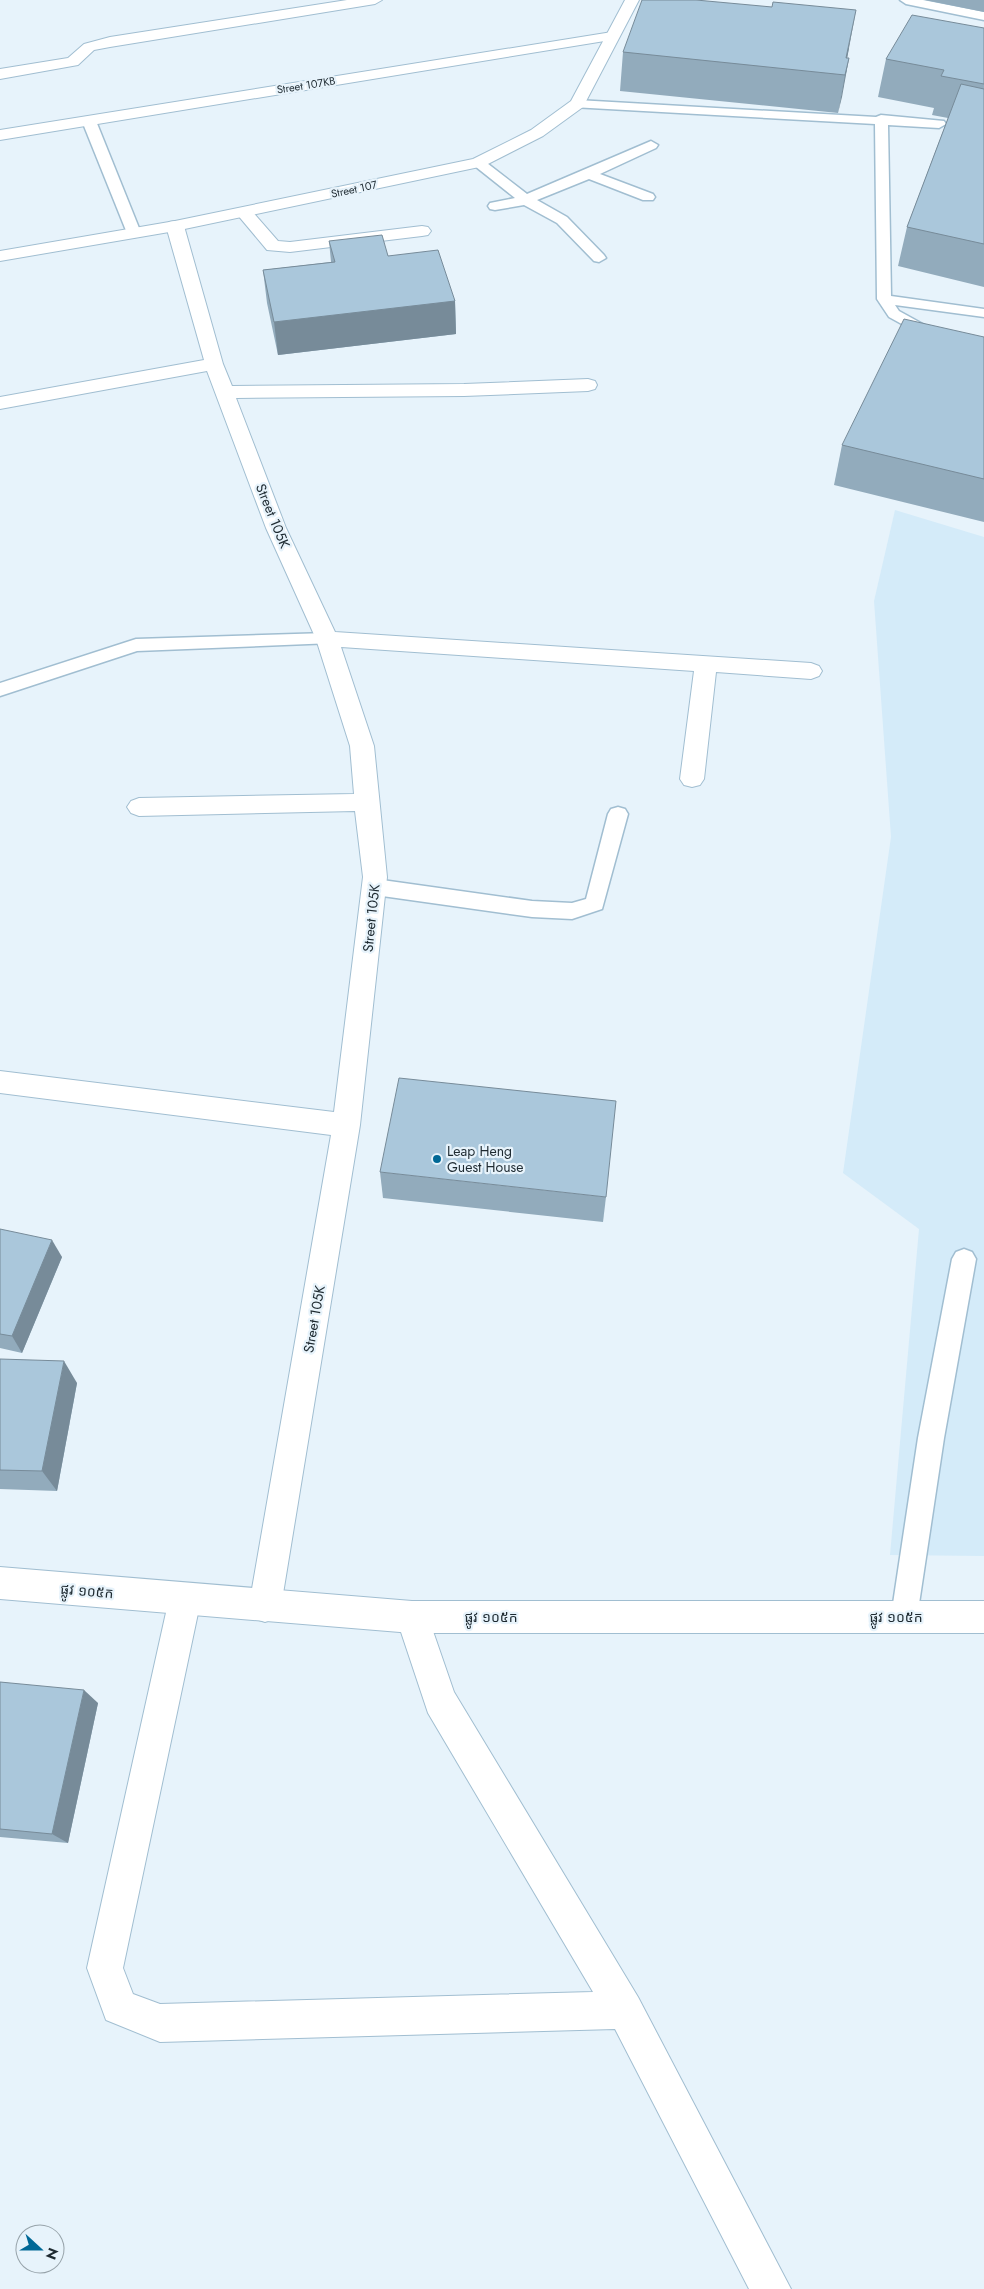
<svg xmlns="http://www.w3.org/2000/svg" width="984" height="2289" font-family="Jost,'Noto Sans Khmer',sans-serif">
<rect width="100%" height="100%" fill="#e7f3fb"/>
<polygon fill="#d4ebf9" points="895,510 984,537 984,1556 890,1555 919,1229 843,1173 891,837 874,601"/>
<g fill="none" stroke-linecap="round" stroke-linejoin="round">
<g stroke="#a1bed1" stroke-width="3">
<g id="service">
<polygon points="900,0 923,0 984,12 984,20 906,4"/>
<polygon points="577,100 876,117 881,115 944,121 946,124 939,128 888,125 891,296 984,309 984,317 895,305 899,311 939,333 984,343 984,353 929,339 889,317 877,299 875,124 572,107 571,104 572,101"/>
<polygon points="89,117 96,121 141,233 139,236 134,237 127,233 82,121"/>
<polygon points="651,141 658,145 656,148 600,174 653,194 655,197 653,200 643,200 589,179 537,200 567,217 604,255 606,258 599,262 594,261 557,223 524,205 495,210 490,209 488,206 490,203 515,198 471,163 478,159 483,160 527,194"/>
<polygon points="327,633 333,635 336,639 333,643 137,651 0,696 0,683 136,639"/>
<polygon points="618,807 625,809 628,814 602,909 572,919 532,917 375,895 368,892 365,887 368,882 375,879 532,901 572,903 586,899 608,814 611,809"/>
<polygon points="964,1249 972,1252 976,1259 944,1438 917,1617 913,1626 904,1630 895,1626 891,1617 918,1438 952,1259 956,1252"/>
</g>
</g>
<g stroke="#a1bed1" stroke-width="2">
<g id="minor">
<polygon points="347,0 382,0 375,4 110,47 94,50 78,65 0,79 0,69 68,58 84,44 110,37"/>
<polygon points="612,32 617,33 619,36 617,39 0,140 0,130"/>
<polygon points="244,208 250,209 278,241 290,242 422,226 428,227 431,231 428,235 422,236 290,252 267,250 236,213 238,209"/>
<polygon points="175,221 181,222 184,226 223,364 232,386 464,384 588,379 595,381 597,385 595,389 588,391 464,396 236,398 286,528 335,632 811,663 819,666 822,671 819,676 811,679 716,672 704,779 700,785 692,787 684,785 680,779 694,671 341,647 374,746 387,877 360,1125 281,1606 277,1618 265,1622 253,1618 249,1606 331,1135 0,1093 0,1071 334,1112 363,877 355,811 139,816 131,813 127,807 131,801 139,798 354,794 350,746 316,639 266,528 207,371 0,409 0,397 204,360 166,226 169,222"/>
<polygon points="185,1583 197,1587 201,1599 123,1968 133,1994 160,2004 593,1992 428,1713 396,1617 400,1605 412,1601 424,1605 454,1692 638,1997 791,2289 749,2289 615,2029 160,2042 106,2020 87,1968 169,1599 173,1587"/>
</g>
</g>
<g stroke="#a1bed1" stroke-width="2">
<polygon id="tertiary" points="625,0 639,0 583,107 543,136 484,166 175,231 0,261 0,251 175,221 473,159 531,130 571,101"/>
</g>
<g stroke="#a1bed1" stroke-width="2">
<polygon id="secondary" points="0,1567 412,1601 984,1601 984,1633 412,1633 0,1599"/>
</g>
<use href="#service" fill="#fff" fill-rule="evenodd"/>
<use href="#minor" fill="#fff" fill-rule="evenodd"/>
<use href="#tertiary" fill="#fff" fill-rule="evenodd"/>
<use href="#secondary" fill="#fff" fill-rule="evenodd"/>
</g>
<g fill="#92abbc">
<polygon points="925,0 984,0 984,12"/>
<polygon points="772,7 849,48 847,58 849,58 838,113 620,91 623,52"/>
<polygon points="984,28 984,287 898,266 907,227 948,118 932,115 934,108 878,97 886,59"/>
<polygon points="329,241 388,256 455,301 456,334 278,355 267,303 263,270 331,262"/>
<polygon points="984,337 984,522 834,485 842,445"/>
<polygon points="380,1172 606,1197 603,1222 383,1198"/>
<polygon points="0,1229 62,1257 22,1353 0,1348"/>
<polygon points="0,1359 77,1383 57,1491 0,1489"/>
<polygon points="0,1682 98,1703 68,1843 0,1837"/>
</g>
<g fill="#778b99">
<polygon points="856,10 849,48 844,75 846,58"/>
<polygon points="849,58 842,97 838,113 845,75"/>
<polygon points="455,301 456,334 278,355 274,322"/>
<polygon points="52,1240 62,1257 22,1353 12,1336"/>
<polygon points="64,1361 77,1383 57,1491 42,1471"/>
<polygon points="84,1690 98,1703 68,1843 52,1834"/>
</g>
<g fill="#aac7db" stroke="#778b99">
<polygon points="642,0 696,0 772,7 773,2 856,10 846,58 849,58 845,75 623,52"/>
<polygon points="912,15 984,28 984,84 941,76 944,70 886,59"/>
<polygon points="961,84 984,89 984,244 907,227"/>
<polygon points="382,235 388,256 438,250 455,301 274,322 263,270 335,262 329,241"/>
<polygon points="904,319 984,337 984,479 842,445"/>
<polygon points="399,1078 616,1101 606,1197 380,1172"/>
<polygon points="0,1229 52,1240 12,1336 0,1334"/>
<polygon points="0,1359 64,1361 42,1471 0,1470"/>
<polygon points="0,1682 84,1690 52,1834 0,1829"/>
</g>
<circle fill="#006896" stroke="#e7f3fb" stroke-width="2" cx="437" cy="1159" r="5"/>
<g text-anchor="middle" stroke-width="4.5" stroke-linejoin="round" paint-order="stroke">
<g font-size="11" fill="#1e2a31" stroke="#e7f3fb">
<text transform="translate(306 85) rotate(-9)" y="4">Street 107KB</text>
<text transform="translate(354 189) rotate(-12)" y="4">Street 107</text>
</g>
<g font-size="14" fill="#1e2a31" stroke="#e7f3fb">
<text transform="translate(273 516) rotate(68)" y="5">Street 105K</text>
<text transform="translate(371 918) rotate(-84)" y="5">Street 105K</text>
<text transform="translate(314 1319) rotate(-80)" y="5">Street 105K</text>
<text transform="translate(87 1591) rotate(5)" y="5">ផ្លូវ ១០៥ក</text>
<text x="491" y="1622">ផ្លូវ ១០៥ក</text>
<text x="896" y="1622">ផ្លូវ ១០៥ក</text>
</g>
<g font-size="14" fill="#1e2a31" stroke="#e7f3fb" text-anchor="start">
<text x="447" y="1156">Leap Heng<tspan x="447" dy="16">Guest House</tspan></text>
</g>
</g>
<g transform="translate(40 2249) rotate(111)"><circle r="24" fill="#e7f3fb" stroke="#97a3aa"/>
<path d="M0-4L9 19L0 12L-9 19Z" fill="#006896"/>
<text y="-8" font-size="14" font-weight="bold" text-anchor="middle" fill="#1e2a31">N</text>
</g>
</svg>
